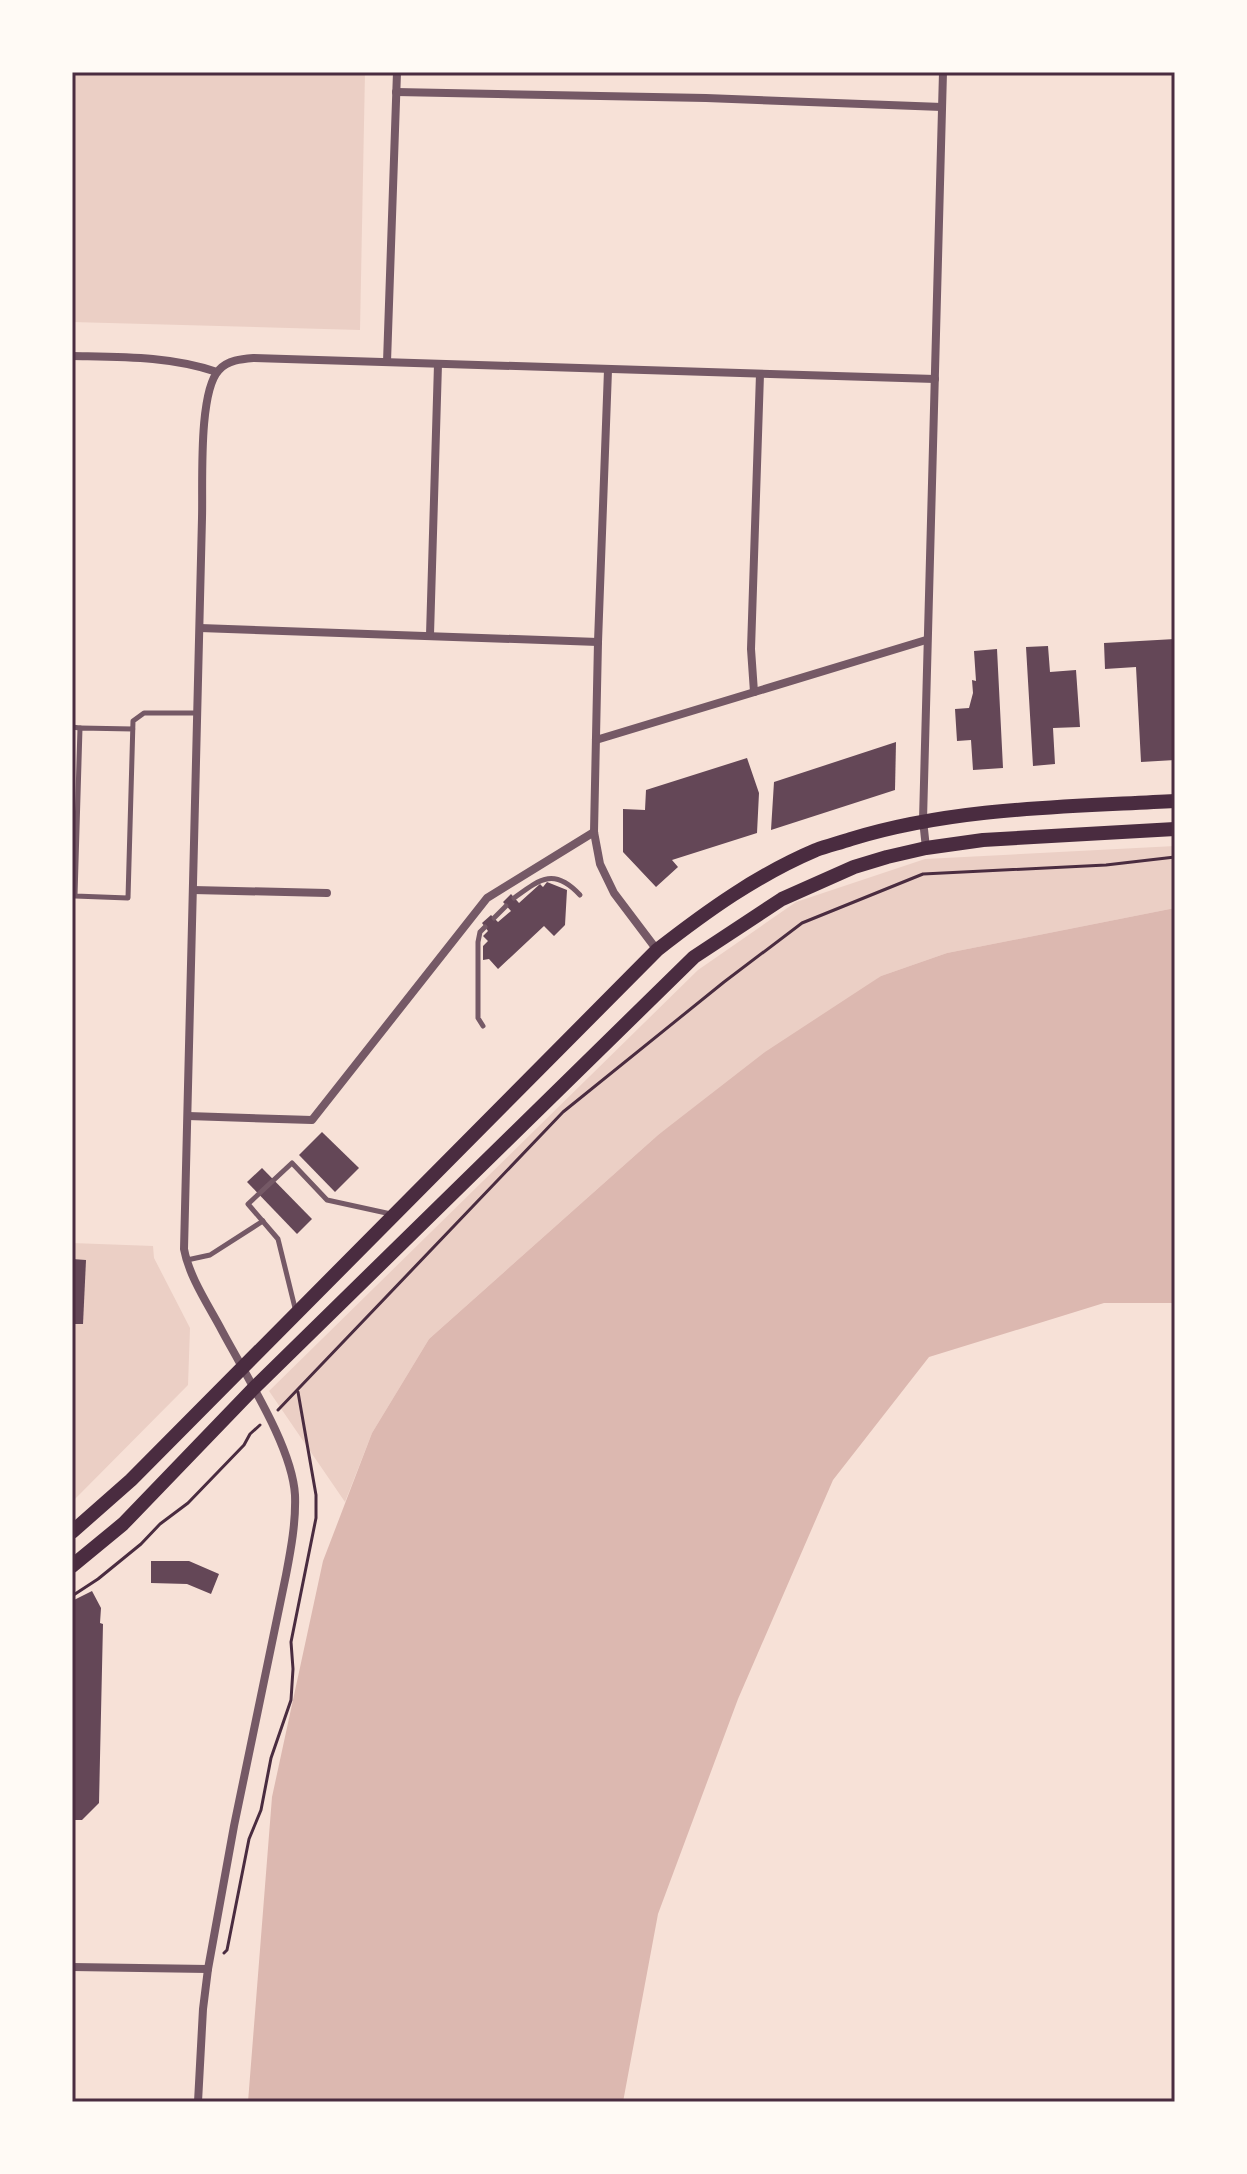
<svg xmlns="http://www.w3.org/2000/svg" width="1247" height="2174" font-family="'Source Serif 4',serif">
<rect width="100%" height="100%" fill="#f7e1d7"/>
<g fill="#ebcfc5">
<polygon points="72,72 365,72 360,330 72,322"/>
<polygon points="1175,846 1175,908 947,953 881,976 658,1135 429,1339 372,1433 345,1502 269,1391 698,970 796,902 925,859"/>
<polygon points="72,1243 153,1246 154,1258 190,1328 188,1385 72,1502"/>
</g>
<polygon fill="#dcb8b0" points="1175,908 1175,1303 1104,1303 929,1357 833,1480 738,1699 658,1914 623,2102 248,2102 272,1797 323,1561 372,1433 429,1339 658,1135 765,1052 881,976 947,953"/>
<g fill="#644757">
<polygon points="1175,639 1175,760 1141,762 1136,667 1105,669 1104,643"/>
<polygon points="1048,646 1050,672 1076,670 1080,727 1053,728 1055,764 1033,766 1026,647"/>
<polygon points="997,649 1003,768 973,770 971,740 957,741 955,709 969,708 973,693 972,680 976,681 974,651"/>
<polygon points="896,742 895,790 771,830 774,782"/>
<polygon points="747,758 759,793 757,833 672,860 678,867 656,887 623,852 623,809 645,810 646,790"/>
<polygon points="547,882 567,890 565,925 554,936 544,926 498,969 489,959 483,960 483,946 488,941 483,936 488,931 482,923 491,915 498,922 511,911 503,902 511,894 519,903 540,884 543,887"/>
<polygon points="322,1132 359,1168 335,1192 299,1155"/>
<polygon points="262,1168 312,1219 297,1234 247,1182"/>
<polygon points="72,1259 86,1260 83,1324 72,1324"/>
<polygon points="151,1561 189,1561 219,1574 211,1594 187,1584 151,1583"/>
<polygon points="92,1591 101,1608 100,1623 103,1624 99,1803 82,1820 75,1820 74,1835 72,1835 72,1601"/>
</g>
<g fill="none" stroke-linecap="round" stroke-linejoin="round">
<g stroke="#4a2c40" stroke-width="3">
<polyline points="278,1410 563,1112 724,982 802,923 923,874 1106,865 1175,857"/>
<polyline points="72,1596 98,1579 141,1544 160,1524 188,1503 244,1445 250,1434 260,1425"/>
<polyline points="224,1953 227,1950 249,1839 261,1810 271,1758 291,1700 293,1669 291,1642 316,1518 316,1495 298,1392"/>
</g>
<g stroke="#755966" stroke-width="5">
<polyline points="72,727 80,728"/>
<polyline points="133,729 80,728 75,896 128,898 133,721 144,713 197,713"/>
<path d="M514 898C540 879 554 867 580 895"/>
<polyline points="494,918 506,906"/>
<polyline points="483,1026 478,1018 478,942 480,932 485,927"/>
<polyline points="187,1260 210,1255 263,1221"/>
<polyline points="296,1312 278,1239 248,1204 292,1163 327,1200 391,1214"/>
</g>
<g stroke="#755966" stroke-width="8">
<polyline points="396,92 706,98 942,107"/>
<path d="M72 356C121 357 170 356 217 372"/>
<polyline points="387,362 397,72"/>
<polyline points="608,370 598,642 594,832 600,864 614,893 657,950"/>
<polyline points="200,628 598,642"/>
<polyline points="430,635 438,364"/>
<polyline points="754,692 751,649 760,374"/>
<polyline points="596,740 926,640"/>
<polyline points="926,848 923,820 943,72"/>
<polyline points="193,890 327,893"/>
<polyline points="188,1116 312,1120 487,898 594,832"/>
<polyline points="72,1967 208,1969"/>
<path d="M198 2102 203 2009 208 1969 234 1826 286 1575C291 1549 296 1522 295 1495 292 1445 244 1373 220 1327 207 1303 189 1276 184 1249L202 518C203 485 198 392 219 370 228 360 242 359 254 358L935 379"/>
</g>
<g stroke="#4a2c40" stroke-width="14">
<path d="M72 1532 131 1480 657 950C707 911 757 875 816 850 827 846 839 843 851 839 955 807 1066 807 1175 801"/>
<polyline points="72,1566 123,1524 253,1389 694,957 782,899 854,867 887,857 926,848 983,840 1175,829"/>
</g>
</g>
<rect width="1247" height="2174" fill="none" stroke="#fffaf5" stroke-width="148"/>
<rect x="74" y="74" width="1099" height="2026" fill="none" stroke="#4a2c40" stroke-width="3"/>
</svg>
